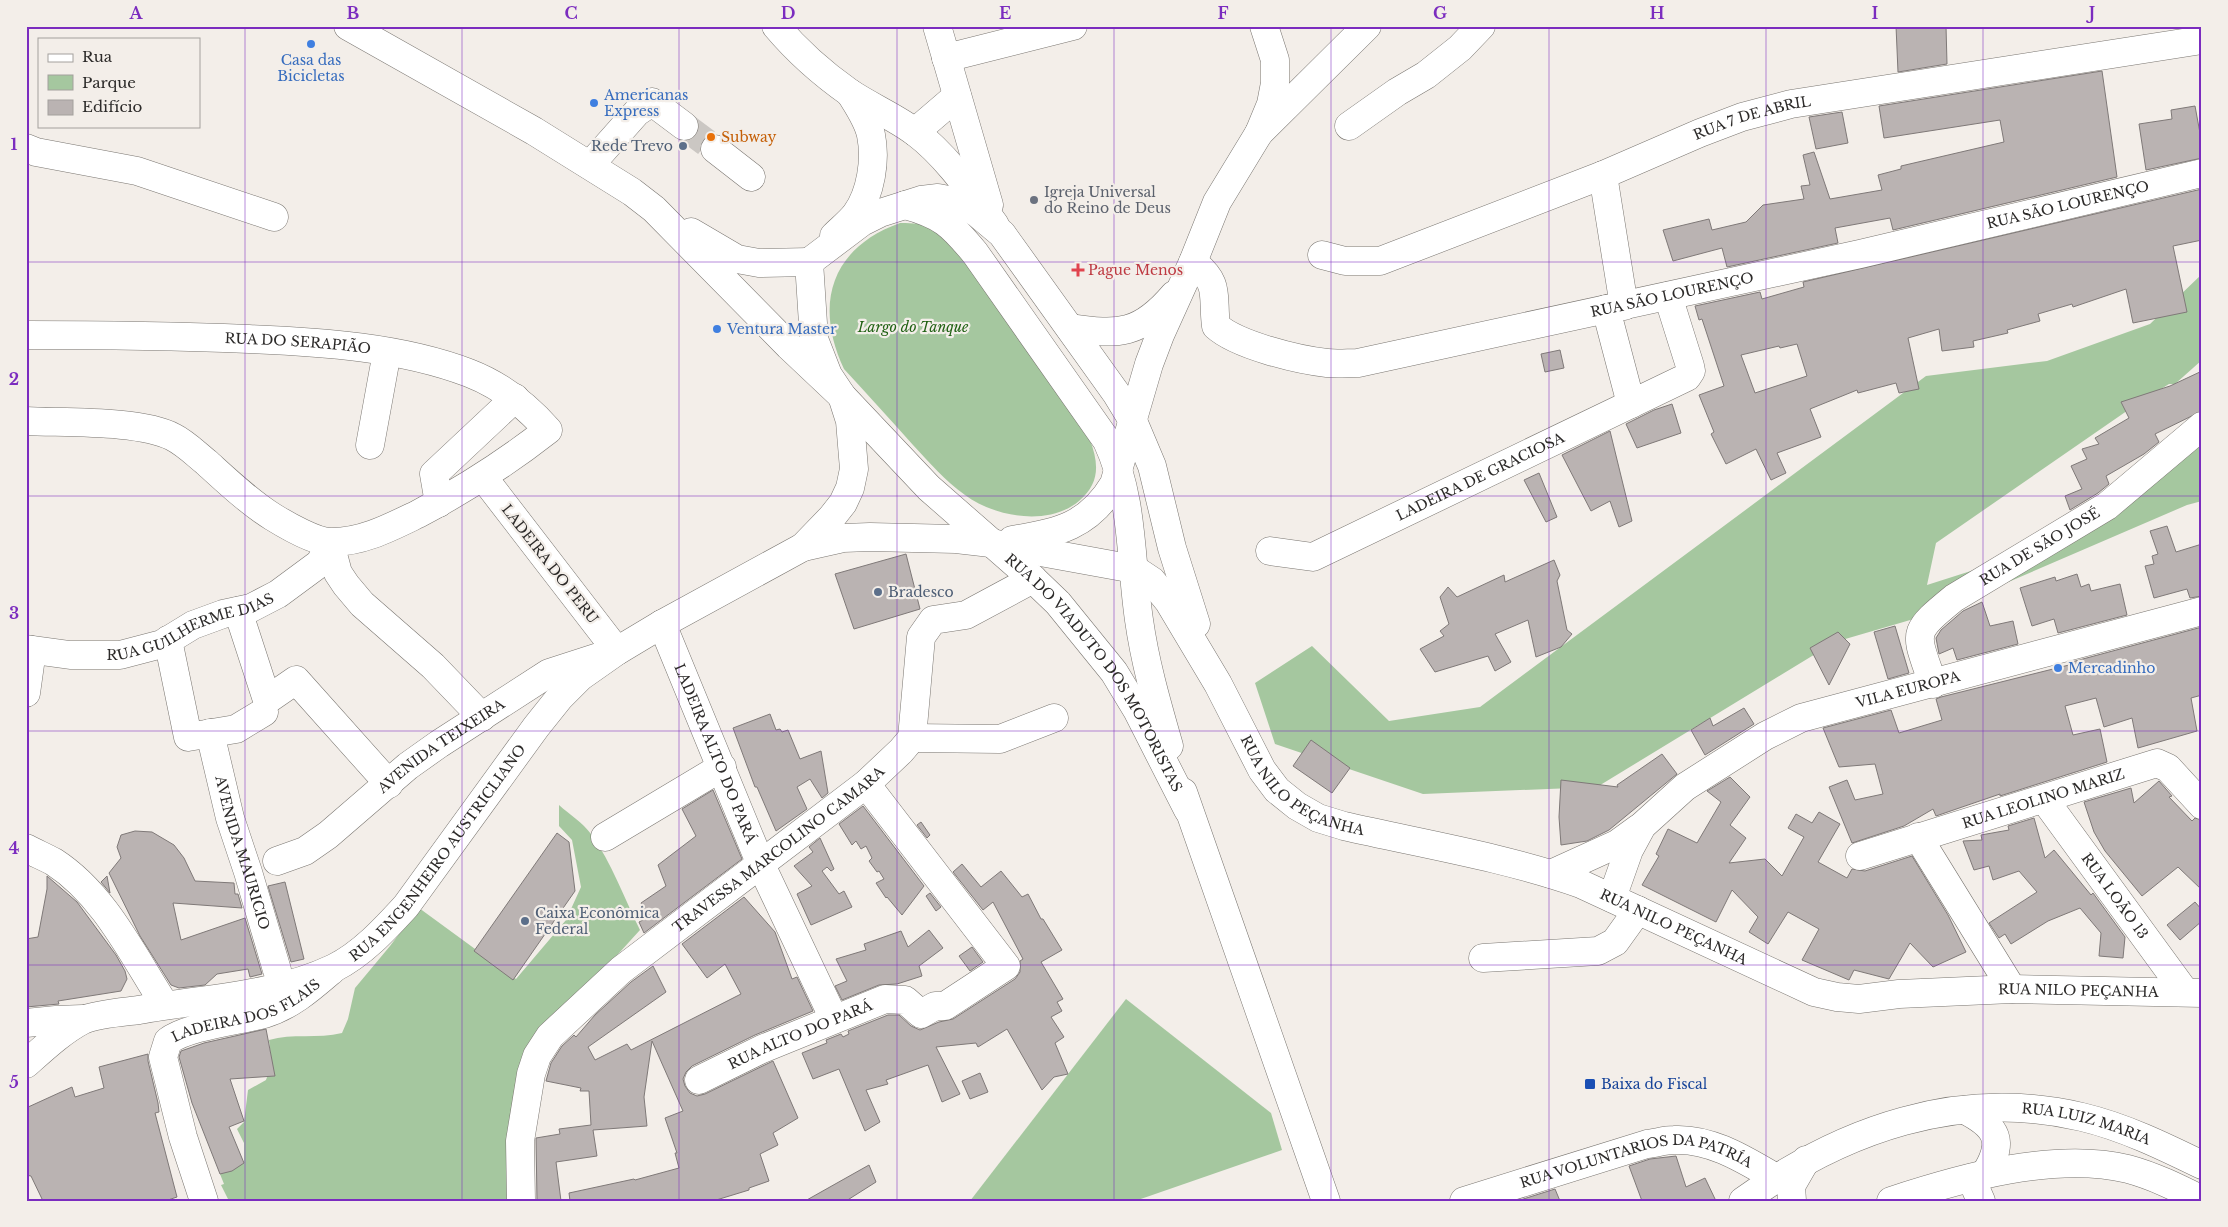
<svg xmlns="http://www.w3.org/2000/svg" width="2228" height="1227" font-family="'Libre Baskerville',serif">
<rect width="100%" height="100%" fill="#f3eee9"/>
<g fill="#a5c79f">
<path d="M900 223C928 223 935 226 954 247L1090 440C1099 464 1100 483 1079 501 1048 527 995 517 965 495 945 481 930 463 913 445 890 419 867 394 844 369 814 305 830 248 900 223Z"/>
<polygon points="2202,274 2202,360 2175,384 2169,384 2134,406 1936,543 1927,585 2021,555 2202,436 2202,501 2187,505 1941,611 1835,642 1597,787 1423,794 1275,744 1255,683 1312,646 1389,721 1480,707 1926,376 2047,361 2150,324"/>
<path d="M559 805C569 814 583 823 591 834 612 863 624 898 640 930L609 964 531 1062 516 1201H229L221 1185 224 1184 220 1174 244 1163V1143L237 1129 244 1122 248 1090 266 1080C272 1066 271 1055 269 1040 292 1033 318 1039 342 1033L348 1019 355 988 390 946 419 908 516 979 566 920 581 887 572 840 559 826Z"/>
<polygon points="1126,999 1271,1113 1282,1150 1135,1201 970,1201"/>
</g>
<g fill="#bab3b2" stroke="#7f7978" fill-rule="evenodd">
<polygon points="1896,26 1946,26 1947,64 1898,72"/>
<polygon points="2102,71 2117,177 1893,230 1890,218 1835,228 1838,243 1727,267 1722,248 1673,261 1663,230 1709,219 1712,230 1746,222 1763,205 1804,199 1801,186 1810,185 1803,155 1814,152 1830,199 1882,190 1878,175 1901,169 1901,166 2004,142 2000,120 1884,138 1879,106"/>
<polygon points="2195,106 2202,144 2202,158 2146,170 2139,124 2172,119 2171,110"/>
<polygon points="1842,112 1848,143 1816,149 1809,117"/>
<path d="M2202 189V240L2173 246 2187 312 2133 323 2126 289 2073 307 2072 304 2038 314 2040 321 2007 330 2008 333 1973 341 1974 347 1942 351 1939 329 1908 338 1919 389 1899 393 1896 383 1858 393 1857 390 1810 409 1821 437 1777 453 1786 473 1771 480 1756 449 1726 464 1711 434 1714 432 1699 395 1724 386 1702 319 1699 320 1695 306 1760 292 1762 299 1804 287 1803 282ZM1797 344 1807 376 1755 393 1741 355 1779 346 1780 348Z"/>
<polygon points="1560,350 1564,368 1545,372 1541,354"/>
<polygon points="2202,371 2202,411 2155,434 2159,442 2144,454 2106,476 2109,484 2098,493 2070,510 2065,496 2082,489 2071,466 2087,459 2082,449 2099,444 2095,438 2129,418 2121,402 2170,386"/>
<polygon points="1672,404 1681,433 1637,448 1626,424 1654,410"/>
<polygon points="1610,431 1632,521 1619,527 1610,501 1591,511 1562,455"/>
<polygon points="1539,473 1557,517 1546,522 1524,480"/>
<polygon points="2167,526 2176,552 2202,544 2202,596 2190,598 2187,589 2154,598 2145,566 2154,564 2152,556 2158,554 2150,531"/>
<polygon points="906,554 920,609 854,629 835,574"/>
<polygon points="1554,560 1560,575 1557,581 1567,630 1572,634 1561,647 1536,657 1528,620 1495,634 1511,662 1495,671 1488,656 1435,672 1420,649 1444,636 1440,631 1449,624 1440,597 1448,587 1457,597 1504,575 1505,582"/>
<polygon points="2077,574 2081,587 2089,584 2091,591 2120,584 2127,615 2058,633 2054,619 2032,626 2020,588 2055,577 2056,581"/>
<polygon points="1982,602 1990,626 2013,621 2018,644 1957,660 1953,648 1939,654 1936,638 1941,630 1963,611"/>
<polygon points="1895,626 1909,673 1888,679 1874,632"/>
<polygon points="2202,627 2202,695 2191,698 2197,731 2138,748 2132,718 2104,727 2096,698 2065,706 2073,735 2100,729 2107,762 2000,796 2000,794 1936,816 1933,809 1904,826 1852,843 1829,787 1847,780 1855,800 1883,794 1875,764 1839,767 1823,728 1891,710 1899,733 1942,720 1936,699 1941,697 2069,665 2068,663"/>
<polygon points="1838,632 1850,644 1829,685 1810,648"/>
<polygon points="1744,708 1754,724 1705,755 1691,730 1710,718 1713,726"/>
<polygon points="770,714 776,730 780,729 782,732 788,730 800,759 821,751 828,793 822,798 810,779 797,787 807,809 776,831 757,787 755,787 733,728"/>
<polygon points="1311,740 1350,768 1332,793 1293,766"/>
<polygon points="1662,754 1677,774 1609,830 1587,841 1561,845 1559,817 1561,780 1618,787 1617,785"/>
<polygon points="1730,777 1750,797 1730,825 1746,838 1729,863 1765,859 1782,876 1804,837 1788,828 1796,814 1812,823 1819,812 1840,824 1818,862 1847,878 1852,869 1865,871 1912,856 1948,915 1966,952 1933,967 1910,943 1889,979 1854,970 1849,980 1802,960 1819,929 1788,912 1768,944 1749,932 1758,917 1732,890 1716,922 1642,885 1659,856 1656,854 1668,829 1697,843 1721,802 1707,791"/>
<polygon points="2159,781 2172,796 2169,797 2192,821 2195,818 2202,820 2202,890 2178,867 2142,896 2105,851 2094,832 2084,802 2131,788 2134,803"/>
<polygon points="713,790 742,859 644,933 639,922 649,917 641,903 666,886 658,865 696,836 682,809"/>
<polygon points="863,806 924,886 902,915 887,897 886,898 876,883 884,879 879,871 877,872 869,861 872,858 866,846 861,849 856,841 852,845 839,824"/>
<polygon points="2034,818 2045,858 2054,850 2091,895 2093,893 2125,937 2123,958 2099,956 2101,933 2080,908 2048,921 2011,944 2005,934 1999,938 1989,923 2037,892 2019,871 1993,880 1989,866 1974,870 1963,841 1982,840 1981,835 2009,830 2008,826"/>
<polygon points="921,822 930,835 927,838 917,825"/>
<polygon points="135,831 152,832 174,845 184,858 195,881 234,883 235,894 238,894 242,908 173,903 181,940 245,918 262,974 250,977 248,969 217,974 205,985 179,988 171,985 140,936 109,873 121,858 117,847 121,835"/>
<polygon points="557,833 569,842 575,891 513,980 474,951"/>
<polygon points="820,838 834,869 831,871 827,867 822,871 839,894 844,891 852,907 811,925 797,894 812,886 794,866 813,852 809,847"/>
<polygon points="962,864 981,887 1001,871 1022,897 1028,894 1041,919 1043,919 1062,950 1041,962 1063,999 1057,1002 1062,1011 1051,1017 1064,1037 1055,1043 1068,1074 1054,1077 1042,1090 1007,1029 978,1047 976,1043 936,1047 960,1094 942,1102 928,1065 886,1080 888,1084 866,1090 880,1122 865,1131 839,1069 813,1079 802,1053 827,1043 826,1040 841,1034 843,1037 849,1034 848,1031 888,1015 899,1015 911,1026 920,1030 939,1022 953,1019 1015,979 1020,972 1020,961 1023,959 993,902 983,910 953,872"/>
<polygon points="47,876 77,902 116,955 125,971 127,979 121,991 58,1001 59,1004 26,1007 26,939 38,937 47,889"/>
<polygon points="107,876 110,893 101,882"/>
<polygon points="285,882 304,959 291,962 268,886"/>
<polygon points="930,893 941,907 936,911 926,896"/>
<polygon points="744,897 775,932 792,979 797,977 813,1011 755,1035 692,1066 686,1072 683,1079 685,1086 690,1093 697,1096 705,1094 773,1061 798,1118 773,1133 778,1145 760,1154 769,1181 749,1188 749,1190 713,1201 570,1201 569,1193 634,1179 635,1180 679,1168 675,1153 677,1153 665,1118 683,1111 652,1041 644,1097 647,1126 593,1130 597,1156 556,1162 561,1201 537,1201 536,1138 560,1134 559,1129 591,1125 589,1091 580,1091 581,1088 546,1081 551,1063 562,1046 574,1035 576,1037 595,1015 631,982 653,966 666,992 588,1047 595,1060 627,1044 631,1050 741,994 725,964 707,978 682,944"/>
<polygon points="2195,902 2202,910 2202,921 2180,940 2167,925"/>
<polygon points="929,930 943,948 919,966 922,976 897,984 879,985 842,1000 835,986 847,981 836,959 866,950 864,944 901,931 908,947"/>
<polygon points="972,947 983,962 970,971 959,956"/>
<polygon points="266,1029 275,1076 230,1079 244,1121 229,1127 244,1163 232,1171 220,1174 192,1103 179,1057 181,1051 204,1043"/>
<polygon points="148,1054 148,1061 158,1103 159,1112 155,1113 177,1197 165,1201 43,1201 31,1176 26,1175 26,1108 72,1087 75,1097 104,1088 99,1067"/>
<polygon points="980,1073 988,1092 970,1099 962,1081"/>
<polygon points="1676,1156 1686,1187 1705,1178 1716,1201 1642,1201 1629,1166 1650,1159"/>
<polygon points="869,1165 876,1182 846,1201 805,1201"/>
<polygon points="1555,1189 1560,1201 1517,1201"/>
</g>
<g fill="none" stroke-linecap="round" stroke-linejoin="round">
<polyline stroke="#cbc7c3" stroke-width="28" stroke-dasharray="28 14" stroke-linecap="butt" points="684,126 715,149"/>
<g stroke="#7a7671" stroke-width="29">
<g id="minor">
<path d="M776 26C797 51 823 74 850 93 871 107 895 117 915 132 948 157 971 192 995 225"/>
<polyline points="937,26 989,205"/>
<polyline points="946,58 1073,26"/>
<polyline points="1349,126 1397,92 1426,75 1460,48 1481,26"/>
<polyline points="915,132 957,96"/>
<polyline points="1259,133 1367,26"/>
<polyline points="26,148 36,152 137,171 274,217"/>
<polyline points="715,149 751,177"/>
<polyline points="590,165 637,112 652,102 684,126"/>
<polyline points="1603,175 1624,306"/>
<path d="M834 236C841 229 850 222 856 214 871 193 876 160 871 135 868 120 858 106 850 93"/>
<path id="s1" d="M1322 255 1345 261H1380L1603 175 1700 133 1742 117 1791 104 2202 40"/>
<path id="s2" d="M1193 262C1221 284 1212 295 1216 326 1237 345 1298 360 1327 363 1337 364 1348 363 1358 363L1860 254 2202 173"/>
<polyline points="1606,309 1631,404"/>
<path id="s3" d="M26 335C101 335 175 336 249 339 321 342 401 347 469 373 500 385 526 405 548 430 506 463 465 489 418 514 391 527 363 542 332 542 317 543 286 525 273 517 249 502 227 481 206 462 195 453 185 443 173 437 141 420 64 423 26 421"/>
<polyline points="370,445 387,352"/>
<polyline points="439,503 434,474 515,398"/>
<polyline points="330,543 338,573 346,585 362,604 433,666 482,717"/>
<path id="s4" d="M1270 551 1313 557 1687 377 1691 371 1690 366 1668 296"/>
<polyline points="238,611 267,700 296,680 389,784"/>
<path id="s5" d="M662 624 761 865 834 1019"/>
<polyline points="168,640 188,737 236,729 264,712"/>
<path id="s6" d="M26 649 70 655H120L162 644 193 625 223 614 251 608 278 594 320 563 330 543"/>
<path id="s7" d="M1933 684C1915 631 1910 634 1954 598L2107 506 2202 426"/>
<polyline points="26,693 32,650"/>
<path id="s8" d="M210 733 230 818 248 872 277 970"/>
<polyline points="912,738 1000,739 1054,718"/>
<path id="s9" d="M2044 799 2185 992"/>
<polyline points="605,837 722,767"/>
<polyline points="1918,837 2012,989"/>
<path d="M26 848C35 853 45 857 54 862 105 895 133 956 165 1005"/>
<path id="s10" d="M1860 856 2157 763 2168 768 2202 805"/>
<path id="s11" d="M277 861 305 851 328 835 408 766 439 744 549 673 617 651 483 477"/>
<polyline points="1551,874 1617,844 1639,828"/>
<path id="s12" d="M1612 898 1629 850 1642 826 1685 787 1765 736 1801 718 2202 611"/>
<polyline points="1483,958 1598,951 1615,942 1638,910"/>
<path id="s13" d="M699 1080 762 1049 885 999 905 1000 921 1014 935 1006H945L1006 966 866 784"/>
<polyline points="1971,1178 1981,1201"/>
<path id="s14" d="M204 1201 183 1137 163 1057 168 1041C188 1026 238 1021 264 1014 291 1006 311 988 332 970"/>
<path id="s15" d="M521 1201 520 1141 531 1074 537 1056 550 1036 621 970 866 784 901 751 912 738 921 637 933 620 966 615 1033 579"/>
<path id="s16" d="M1464 1201 1647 1144C1656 1143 1665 1140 1674 1140 1711 1138 1745 1160 1776 1178"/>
</g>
</g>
<g stroke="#7a7671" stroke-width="29">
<g id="major">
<path id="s17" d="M348 26 534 131 632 192 654 209 789 346 842 396 929 488 1033 579 1058 603 1114 672 1137 710 1188 810"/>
<path d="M905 205C942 215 951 224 975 253L1107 441C1134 499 1130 558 1139 620 1145 663 1157 704 1169 746"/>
<polyline points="691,232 737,259 759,263 809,262"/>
<polyline points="809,262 862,222 880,213 921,200 938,198 959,202 977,213 1002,234 1116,393 1133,421 1152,466 1172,548 1196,624"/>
<path d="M1070 328C1119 335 1140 335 1174 295"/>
<path d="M1012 540C1058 533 1089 526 1114 484L1149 364 1160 335 1193 262 1217 202 1259 133 1271 104 1275 83V60L1264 26"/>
<polyline points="803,547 832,517 843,503 850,488 854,469 850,421 842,396 828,375 814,339 809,262"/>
<polyline points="1183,792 1326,1201"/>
<polyline points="26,1023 56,1020 83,1019"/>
<path id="s18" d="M26 1064C44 1048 62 1031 83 1020 96 1014 123 1012 139 1010 205 998 273 997 334 968 362 954 385 929 406 906L536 727 560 697 580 677 617 651 662 624 803 547 843 538 870 537 956 539 991 543 1134 569 1152 581 1169 602 1218 684 1262 770 1277 790 1297 806 1318 818 1344 826C1423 844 1504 857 1581 884L1814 992 1837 997 1859 999 1899 994 2012 989 2202 993"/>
<path d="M1965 1110C1998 1127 2005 1142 1985 1174"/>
<path id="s19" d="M1743 1201C1843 1129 1959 1088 2082 1117 2124 1127 2163 1146 2202 1165"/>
<polyline points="1792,1201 1791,1186 1806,1160"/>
<path d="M1891 1201C1961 1178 2055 1151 2128 1169 2154 1176 2178 1188 2202 1200"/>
</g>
</g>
<use href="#minor" stroke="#fff" stroke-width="28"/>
<use href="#major" stroke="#fff" stroke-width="28"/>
</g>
<path fill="none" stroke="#7b2cbf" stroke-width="1" stroke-opacity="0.55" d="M245 26V1201M462 26V1201M679 26V1201M897 26V1201M1114 26V1201M1331 26V1201M1549 26V1201M1766 26V1201M1983 26V1201M26 262H2202M26 496H2202M26 731H2202M26 965H2202"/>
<g fill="#3f7fe0" stroke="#f3eee9" stroke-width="2">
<circle cx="311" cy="44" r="5"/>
<circle cx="594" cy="103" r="5"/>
<circle cx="717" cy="329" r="5"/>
<circle cx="2058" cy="668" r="5"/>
</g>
<circle fill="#e8710a" stroke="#f3eee9" stroke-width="2" cx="711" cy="137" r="5"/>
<g fill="#5c6f8a" stroke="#f3eee9" stroke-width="2">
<circle cx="683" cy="146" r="5"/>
<circle cx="878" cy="592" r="5"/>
<circle cx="525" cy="921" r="5"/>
</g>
<circle fill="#6b7280" stroke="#f3eee9" stroke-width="2" cx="1034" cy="200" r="5"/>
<path fill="#e0444e" stroke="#f3eee9" stroke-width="2" d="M1075.5 262.5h5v5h5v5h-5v5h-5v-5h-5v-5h5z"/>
<rect fill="#1a4fb4" stroke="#f3eee9" stroke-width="2" x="1584" y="1078" width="12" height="12" rx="2.5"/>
<g text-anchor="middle" stroke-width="4.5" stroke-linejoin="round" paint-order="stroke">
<g font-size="14" fill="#366cbe" stroke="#f3eee9" text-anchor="start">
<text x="311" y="65" text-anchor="middle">Casa das<tspan x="311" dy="16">Bicicletas</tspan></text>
<text x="604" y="100">Americanas<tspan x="604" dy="16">Express</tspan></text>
<text x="727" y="334">Ventura Master</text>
<text x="2068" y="673">Mercadinho</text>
</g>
<g font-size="14" fill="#2d2b2a" stroke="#f3eee9">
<text dy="5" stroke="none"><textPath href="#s1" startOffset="458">RUA 7 DE ABRIL</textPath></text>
<text dy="5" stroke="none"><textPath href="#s2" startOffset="948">RUA SÃO LOURENÇO</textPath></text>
<text dy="5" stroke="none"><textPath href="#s2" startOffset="542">RUA SÃO LOURENÇO</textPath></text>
<text dy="5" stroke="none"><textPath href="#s3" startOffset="272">RUA DO SERAPIÃO</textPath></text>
<text dy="5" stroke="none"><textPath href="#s4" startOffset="229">LADEIRA DE GRACIOSA</textPath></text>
<text dy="5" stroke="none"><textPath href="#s7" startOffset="202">RUA DE SÃO JOSÉ</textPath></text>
<text transform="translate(550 564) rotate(52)" y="5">LADEIRA DO PERU</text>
<text dy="5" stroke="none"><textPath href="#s6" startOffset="170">RUA GUILHERME DIAS</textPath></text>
<text dy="5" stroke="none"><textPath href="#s17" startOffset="999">RUA DO VIADUTO DOS MOTORISTAS</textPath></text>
<text dy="5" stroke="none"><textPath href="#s12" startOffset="382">VILA EUROPA</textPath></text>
<text dy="5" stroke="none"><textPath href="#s11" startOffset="202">AVENIDA TEIXEIRA</textPath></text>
<text dy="5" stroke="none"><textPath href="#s5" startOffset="140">LADEIRA ALTO DO PARÁ</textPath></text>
<text dy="5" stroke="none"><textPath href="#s18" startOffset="1589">RUA NILO PEÇANHA</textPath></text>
<text dy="5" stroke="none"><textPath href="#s10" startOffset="192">RUA LEOLINO MARIZ</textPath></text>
<text dy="5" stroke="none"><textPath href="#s15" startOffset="466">TRAVESSA MARCOLINO CAMARA</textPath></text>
<text dy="5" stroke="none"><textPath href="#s18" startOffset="486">RUA ENGENHEIRO AUSTRICLIANO</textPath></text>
<text dy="5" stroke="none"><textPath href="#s8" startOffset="124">AVENIDA MAURICIO</textPath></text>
<text dy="5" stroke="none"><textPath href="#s9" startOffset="120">RUA LOÃO 13</textPath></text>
<text dy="5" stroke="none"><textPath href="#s18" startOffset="1995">RUA NILO PEÇANHA</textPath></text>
<text dy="5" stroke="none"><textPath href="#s18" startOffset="2415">RUA NILO PEÇANHA</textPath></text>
<text dy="5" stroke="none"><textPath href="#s14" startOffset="251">LADEIRA DOS FLAIS</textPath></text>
<text dy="5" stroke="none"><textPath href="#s13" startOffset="111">RUA ALTO DO PARÁ</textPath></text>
<text dy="5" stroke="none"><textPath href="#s19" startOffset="366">RUA LUIZ MARIA</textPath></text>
<text dy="5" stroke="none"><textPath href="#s16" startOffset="180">RUA VOLUNTARIOS DA PATRÍA</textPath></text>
</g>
<g font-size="14" fill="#c56008" stroke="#f3eee9" text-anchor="start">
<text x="721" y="142">Subway</text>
</g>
<g font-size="14" fill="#4e5e75" stroke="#f3eee9" text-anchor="start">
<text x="673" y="151" text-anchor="end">Rede Trevo</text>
<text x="888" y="597">Bradesco</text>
<text x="535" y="918">Caixa Econômica<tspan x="535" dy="16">Federal</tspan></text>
</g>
<g font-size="14" fill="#5b616d" stroke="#f3eee9" text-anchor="start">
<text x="1044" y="197">Igreja Universal<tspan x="1044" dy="16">do Reino de Deus</tspan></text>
</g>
<g font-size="14" fill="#be3a42" stroke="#f3eee9" text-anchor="start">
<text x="1088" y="275">Pague Menos</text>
</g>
<g font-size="14" font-style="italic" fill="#216214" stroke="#f3eee9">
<text x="913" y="332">Largo do Tanque</text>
</g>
<g font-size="14" fill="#164399" stroke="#f3eee9" text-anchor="start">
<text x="1601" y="1089">Baixa do Fiscal</text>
</g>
</g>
<rect width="2228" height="1227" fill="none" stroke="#f3eee9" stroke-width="55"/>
<rect x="38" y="38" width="162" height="90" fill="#f3eee9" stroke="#a4a09d"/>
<rect x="48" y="54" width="25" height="8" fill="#ffffff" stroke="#a4a09d"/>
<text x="82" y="62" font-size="15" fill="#2d2b2a">Rua</text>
<rect x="48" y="75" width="25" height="15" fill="#a5c79f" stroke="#a4a09d"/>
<text x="82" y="88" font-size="15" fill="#2d2b2a">Parque</text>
<rect x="48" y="100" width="25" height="15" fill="#bab3b2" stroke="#a4a09d"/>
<text x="82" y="112" font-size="15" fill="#2d2b2a">Edifício</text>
<rect x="28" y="28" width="2172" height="1172" fill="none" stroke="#7b2cbf" stroke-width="2"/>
<g font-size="16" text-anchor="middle" font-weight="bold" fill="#7b2cbf">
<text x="136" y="19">A</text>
<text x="353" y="19">B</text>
<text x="571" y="19">C</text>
<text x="788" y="19">D</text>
<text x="1005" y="19">E</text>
<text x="1223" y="19">F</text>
<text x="1440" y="19">G</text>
<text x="1657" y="19">H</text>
<text x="1875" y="19">I</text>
<text x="2092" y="19">J</text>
<text x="14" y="150">1</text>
<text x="14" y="385">2</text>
<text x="14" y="619">3</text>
<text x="14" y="854">4</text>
<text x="14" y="1088">5</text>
</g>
</svg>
